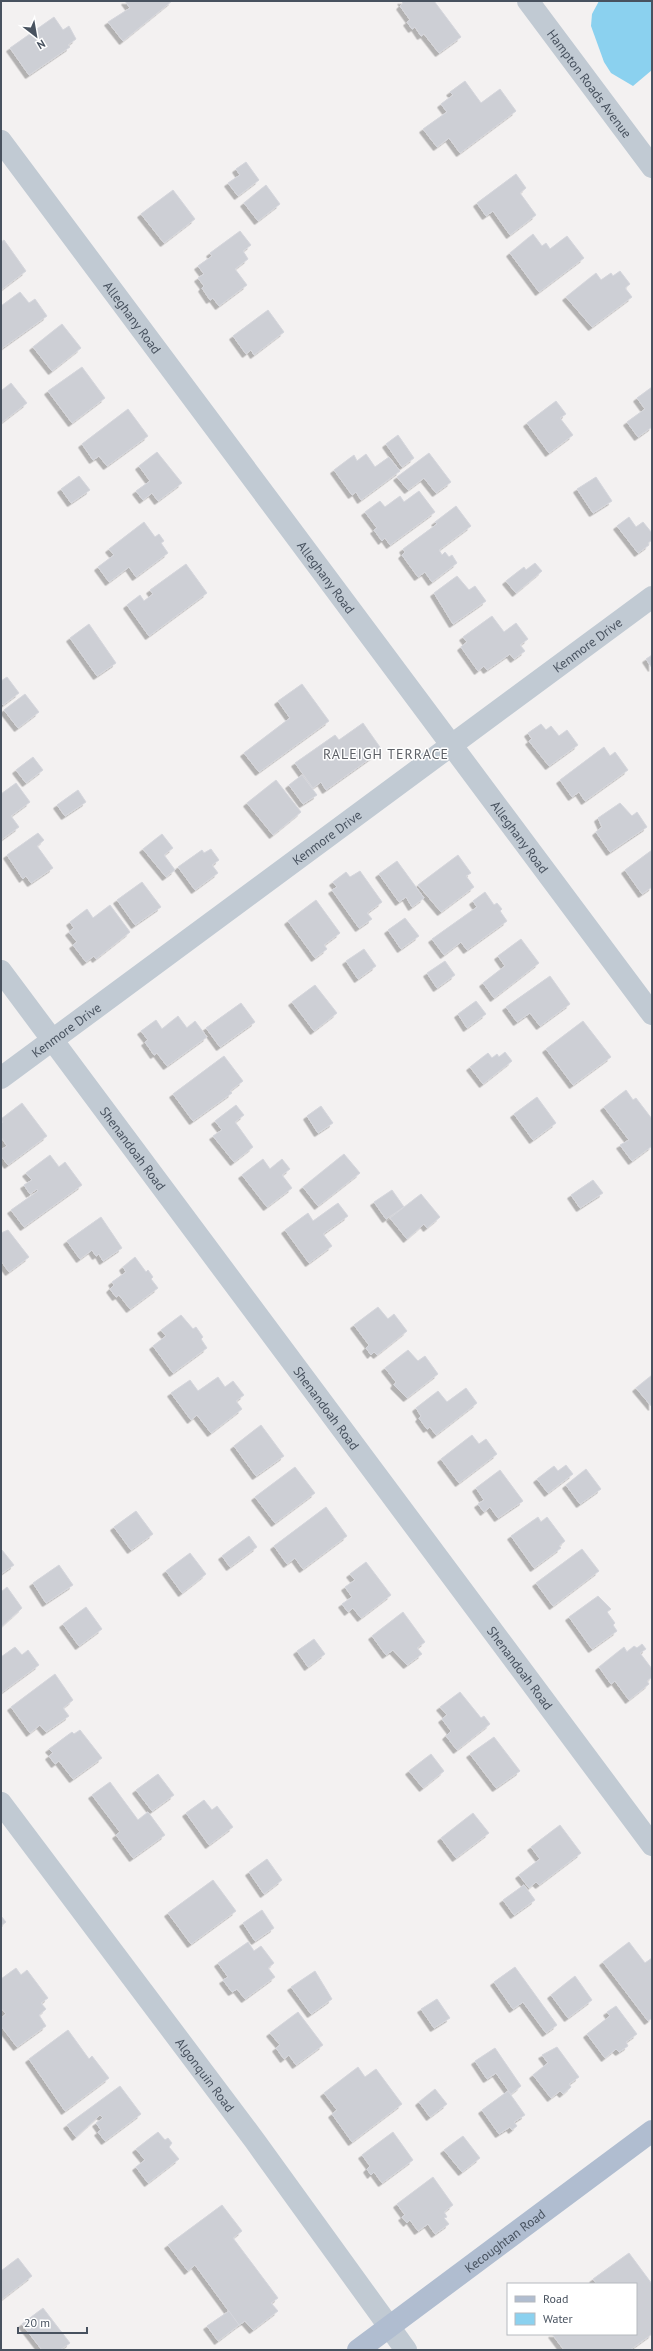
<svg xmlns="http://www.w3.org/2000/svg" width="653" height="2351" font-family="'PT Sans',sans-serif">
<defs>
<filter id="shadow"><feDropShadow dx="-3.5" dy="3.5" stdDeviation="0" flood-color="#0004"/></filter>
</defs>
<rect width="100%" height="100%" fill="#f3f1f1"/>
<polygon fill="#8bd1ef" points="599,1 652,1 652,70 633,86 611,73 604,62 591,26 592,14"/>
<g fill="#cdcfd5" stroke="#d5d6dc" filter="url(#shadow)">
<polygon points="125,1 172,1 123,41 108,22 130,8"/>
<polygon points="401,1 434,1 461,37 439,53 424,34 421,36 415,27 412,29 407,22 410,20 400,6 403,3"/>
<polygon points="54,17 63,30 69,26 76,39 68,45 70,47 29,75 10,48"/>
<polygon points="465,81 481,103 500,89 516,111 460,153 449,138 437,147 423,129 447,112 441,104 453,95 450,92"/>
<polygon points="246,162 259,180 238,196 228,183 240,175 236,169"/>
<polygon points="516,174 526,188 520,193 536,215 510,235 493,211 486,216 477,203"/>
<polygon points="266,185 280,204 258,221 244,203"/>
<polygon points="173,190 195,219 164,243 141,214"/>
<polygon points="240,231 251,245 243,251 248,259 235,269 247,285 219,306 213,298 210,300 202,288 204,286 198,278 204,274 198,266 212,256 210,253"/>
<polygon points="533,234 542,246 546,243 550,249 567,236 584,258 539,292 510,253"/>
<polygon points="4,240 26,271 1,290 1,242"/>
<polygon points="620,271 630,284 625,288 632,297 592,327 566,297 596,273 601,280 611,273 613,276"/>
<polygon points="20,292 29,303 35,299 47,316 1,349 1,306"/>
<polygon points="268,310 284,332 254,355 251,350 246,354 233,336"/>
<polygon points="62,324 81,348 52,371 33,347"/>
<polygon points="82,367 105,398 72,423 48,391"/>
<polygon points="11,383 27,403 1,423 1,391"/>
<polygon points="652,387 652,427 638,437 627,422 645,409 637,398"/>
<polygon points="556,401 566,414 560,418 573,435 549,453 527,423"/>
<polygon points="128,409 148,436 107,466 99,456 93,460 82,444"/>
<polygon points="398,435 414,458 402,467 386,444"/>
<polygon points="157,452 182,483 158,501 152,493 143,500 136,491 150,481 139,466"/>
<polygon points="429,453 451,482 436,493 424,478 408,490 397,477"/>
<polygon points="366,454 375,467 389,457 400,471 361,500 356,492 352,495 334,470 354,455 357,461"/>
<polygon points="79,476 90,490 71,503 61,489"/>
<polygon points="596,477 612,501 593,513 577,489"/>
<polygon points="419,491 435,512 390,545 385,538 382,541 374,530 377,528 365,512 380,501 385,507 400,496 404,502"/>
<polygon points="456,506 471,526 439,550 442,555 445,552 449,557 452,555 457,563 432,582 425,572 418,577 402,555 405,552 403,549 437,524 435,522"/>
<polygon points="629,517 636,527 643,522 652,533 652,540 648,543 649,545 638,553 617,526"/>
<polygon points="144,522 155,537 159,534 164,541 161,543 168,553 136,577 129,567 109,582 98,567 114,555 109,549"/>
<polygon points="535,563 542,571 516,593 506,581 524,567 526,570"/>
<polygon points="186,564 207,593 149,636 127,605 140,595 144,601 153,594 150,590"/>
<polygon points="457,576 469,590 475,586 486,601 453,624 434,593"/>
<polygon points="492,616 504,632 516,623 528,639 520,645 525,651 514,659 510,654 487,670 484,666 478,671 461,647 467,642 463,637"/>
<polygon points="89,624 116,663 97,676 70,638"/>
<polygon points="652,655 652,668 646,659"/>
<polygon points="7,677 19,693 3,705 1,703 1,681"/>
<polygon points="302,684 329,721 259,772 244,753 290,718 278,701"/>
<polygon points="25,694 39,712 18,728 4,710"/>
<polygon points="363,723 382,750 326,790 321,782 313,788 295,763 335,735 339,740"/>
<polygon points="541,724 546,730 551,726 559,736 567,730 578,745 549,766 529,741 532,739 528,733"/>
<polygon points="604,747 610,756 615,752 628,770 585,801 579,792 572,797 560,780"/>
<polygon points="33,757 43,770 26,783 16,770"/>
<polygon points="302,775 317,795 303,804 289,785"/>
<polygon points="276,780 301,812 273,835 247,803"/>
<polygon points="16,783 30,802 11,816 19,827 1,840 1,794"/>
<polygon points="78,790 86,802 65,816 57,805"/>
<polygon points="620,803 632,816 637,812 647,827 610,852 596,832 602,827 598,818"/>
<polygon points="38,833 44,840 37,846 53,868 31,883 26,876 23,879 7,855"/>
<polygon points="162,834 173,848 164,855 175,870 166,877 143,849"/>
<polygon points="211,849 219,860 212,865 218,873 195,890 178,867 202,850 204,853"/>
<polygon points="652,850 652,887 642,894 625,870"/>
<polygon points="458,855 471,873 466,876 474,887 441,912 418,885"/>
<polygon points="397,861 424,898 412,907 406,897 399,902 379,874"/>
<polygon points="360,871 382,902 367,913 372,919 359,928 332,890 337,887 333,882 346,872 350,877"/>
<polygon points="142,882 161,907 135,925 117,900"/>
<polygon points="485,892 494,905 497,903 502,909 500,911 507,921 467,950 461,942 444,955 432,939 477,907 473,901"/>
<polygon points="316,900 340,933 324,945 327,949 315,958 288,921"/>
<polygon points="110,905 130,932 96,959 94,956 86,962 73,945 77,942 69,932 74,928 70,922 87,909 93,918"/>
<polygon points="405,918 419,936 401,949 388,930"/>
<polygon points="521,939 539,963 494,998 483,983 505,966 498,956"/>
<polygon points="364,949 376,966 358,979 346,961"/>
<polygon points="445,961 455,975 437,988 427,973"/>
<polygon points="550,976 570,1004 540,1026 530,1013 517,1022 506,1007"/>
<polygon points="315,985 337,1013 314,1031 292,1002"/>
<polygon points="476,1001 486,1014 467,1028 458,1014"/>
<polygon points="241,1003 255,1022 220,1047 206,1028"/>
<polygon points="178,1016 187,1028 195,1021 207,1037 167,1066 157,1053 154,1055 145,1042 148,1040 141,1031 156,1020 162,1029"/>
<polygon points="583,1021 611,1057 573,1085 546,1049"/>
<polygon points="505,1052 512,1061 483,1084 470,1067 488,1053 492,1058 497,1054 499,1057"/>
<polygon points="224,1056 243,1081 230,1091 232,1093 193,1121 173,1094"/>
<polygon points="626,1090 633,1100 636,1098 652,1119 652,1146 632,1161 620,1145 629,1140 604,1107"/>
<polygon points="537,1097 556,1123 533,1140 514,1114"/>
<polygon points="22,1103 47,1136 8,1165 1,1156 1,1150 7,1146 1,1137 1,1124 3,1122 1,1119"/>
<polygon points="236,1105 244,1115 235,1122 253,1147 234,1162 213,1136 222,1130 215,1121"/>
<polygon points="321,1106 333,1123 318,1133 307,1116"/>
<polygon points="344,1154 360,1173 318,1206 303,1187"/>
<polygon points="50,1155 59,1167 65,1162 82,1185 24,1227 11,1210 38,1191 37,1189 30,1194 24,1185 32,1180 26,1173"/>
<polygon points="263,1159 270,1169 282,1159 290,1169 282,1175 292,1188 267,1207 242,1175"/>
<polygon points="593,1180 603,1193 580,1208 571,1195"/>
<polygon points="392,1190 404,1207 386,1219 374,1202"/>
<polygon points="421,1194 440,1217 427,1228 424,1224 407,1239 390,1218"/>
<polygon points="338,1203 348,1216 323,1234 332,1246 309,1263 285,1230 308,1213 313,1221"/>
<polygon points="101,1217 122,1248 103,1261 99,1254 96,1256 92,1250 80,1259 67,1241"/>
<polygon points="8,1230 29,1257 9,1272 1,1261 1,1233"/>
<polygon points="135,1257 146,1272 148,1270 153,1277 151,1279 158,1288 130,1309 119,1295 116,1297 110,1289 114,1285 112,1282 126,1272 123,1267"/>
<polygon points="378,1307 388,1319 394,1314 407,1331 377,1355 374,1352 371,1355 366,1348 369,1345 354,1325"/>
<polygon points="181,1315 193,1329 196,1327 203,1337 201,1339 207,1348 173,1373 153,1346 166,1336 161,1330"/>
<polygon points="408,1350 418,1361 425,1356 438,1374 407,1398 394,1385 396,1382 385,1368"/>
<polygon points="652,1375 652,1407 636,1388"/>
<polygon points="218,1377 225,1387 233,1381 244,1395 236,1401 242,1409 211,1433 197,1415 191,1420 171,1393 190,1380 198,1391"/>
<polygon points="466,1388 477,1403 436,1435 430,1427 427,1429 419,1418 421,1416 416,1408 438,1391 447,1402"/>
<polygon points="261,1425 284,1456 256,1476 234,1446"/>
<polygon points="472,1435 479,1444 486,1439 497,1454 459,1483 441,1459"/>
<polygon points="566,1465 573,1474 548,1493 537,1479 554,1466 558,1471"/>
<polygon points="295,1467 315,1493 275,1523 255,1497"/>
<polygon points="586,1469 601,1489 580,1504 566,1485"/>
<polygon points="500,1470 523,1501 498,1518 490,1507 484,1512 478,1504 484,1500 476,1488"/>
<polygon points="326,1507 347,1536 303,1569 295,1558 287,1564 274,1546"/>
<polygon points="136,1511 153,1534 131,1550 114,1527"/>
<polygon points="538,1517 541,1522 547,1517 565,1541 559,1546 561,1548 534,1568 511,1536"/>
<polygon points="249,1536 257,1547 230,1567 222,1556"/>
<polygon points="582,1549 599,1571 553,1606 536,1583"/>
<polygon points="2,1550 14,1565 1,1574 1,1551"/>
<polygon points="190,1553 206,1574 182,1593 166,1571"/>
<polygon points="366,1562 391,1595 361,1618 353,1608 348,1612 342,1604 352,1597 345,1587 355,1580 350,1574"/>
<polygon points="59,1565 73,1585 46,1603 33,1583"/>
<polygon points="7,1587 22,1608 1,1627 1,1592"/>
<polygon points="598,1596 611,1609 607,1612 615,1623 613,1625 617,1631 592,1649 569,1617"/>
<polygon points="86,1607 102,1629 79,1646 63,1624"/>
<polygon points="403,1612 425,1642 417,1648 422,1654 407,1665 393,1650 386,1655 372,1636"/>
<polygon points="314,1639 325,1654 308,1667 297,1651"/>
<polygon points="642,1644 646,1649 640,1653 652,1669 652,1677 647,1681 649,1684 629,1700 615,1681 611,1684 599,1667 624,1647 627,1652 634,1646 637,1648"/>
<polygon points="15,1647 22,1655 28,1650 39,1665 1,1693 1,1657"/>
<polygon points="55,1674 73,1700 63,1708 69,1716 46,1732 40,1725 30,1733 11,1707"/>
<polygon points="460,1692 481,1718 484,1716 490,1724 457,1750 446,1736 451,1731 442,1719 447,1715 440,1707"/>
<polygon points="80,1730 102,1758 73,1779 59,1761 55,1764 49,1756 53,1753 49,1749 72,1732 74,1734"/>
<polygon points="494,1737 520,1771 496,1788 470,1754"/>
<polygon points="431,1754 444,1771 423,1788 409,1771"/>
<polygon points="158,1774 174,1795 152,1811 136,1790"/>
<polygon points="110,1782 138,1820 148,1812 165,1835 133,1858 116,1835 120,1832 92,1795"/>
<polygon points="204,1800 212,1810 217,1806 233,1827 209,1845 186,1813"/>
<polygon points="473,1813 489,1833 456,1858 441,1838"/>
<polygon points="560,1825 581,1853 539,1885 536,1882 529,1888 519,1875 540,1859 531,1847"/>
<polygon points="267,1859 282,1880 264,1894 249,1872"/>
<polygon points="213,1880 236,1911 191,1944 168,1913"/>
<polygon points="524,1885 535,1900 514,1915 503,1900"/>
<polygon points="262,1910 274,1928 255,1941 243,1923"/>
<polygon points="1,1916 6,1922 1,1926"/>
<polygon points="248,1942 254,1951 261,1946 274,1963 268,1968 275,1977 245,1999 237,1989 232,1992 223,1980 228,1977 218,1963"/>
<polygon points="629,1942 645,1963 652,1958 652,2018 648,2021 603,1962"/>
<polygon points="515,1967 557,2025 546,2033 523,2002 513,2009 494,1982"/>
<polygon points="16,1968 21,1975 27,1970 48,1998 41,2003 46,2009 39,2015 46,2026 17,2047 1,2026 1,2018 6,2014 1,2008 1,1979"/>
<polygon points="315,1971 332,1999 311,2014 291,1987"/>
<polygon points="575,1976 592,2000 568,2018 551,1995"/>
<polygon points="437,1999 450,2018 434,2028 421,2009"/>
<polygon points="616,2006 637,2034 626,2042 628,2046 619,2052 616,2049 605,2058 587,2034 610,2016 607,2012"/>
<polygon points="298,2012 323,2045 296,2065 289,2055 284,2059 276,2048 280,2045 270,2033"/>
<polygon points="68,2030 89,2059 92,2056 109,2078 65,2111 29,2059"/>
<polygon points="557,2047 579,2077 569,2084 571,2087 563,2094 560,2091 551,2098 533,2075 548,2063 542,2055"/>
<polygon points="495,2048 521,2086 511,2094 496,2073 487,2079 475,2061"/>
<polygon points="358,2067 365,2077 376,2069 402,2104 352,2142 332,2114 337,2110 324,2093"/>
<polygon points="120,2086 141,2114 105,2141 98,2132 101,2130 96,2123 103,2118 100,2115 76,2137 67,2125"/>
<polygon points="435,2089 447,2104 430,2117 419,2102"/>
<polygon points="508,2091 525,2115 514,2122 517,2126 512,2130 510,2127 499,2134 482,2110"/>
<polygon points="158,2132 165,2140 168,2138 172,2143 169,2147 179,2159 148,2183 136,2167 145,2160 136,2149"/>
<polygon points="393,2132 413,2160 382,2183 374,2172 371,2175 367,2169 370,2166 362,2155"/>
<polygon points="463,2136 480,2158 462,2172 444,2150"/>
<polygon points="433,2177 453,2205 444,2212 447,2217 444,2218 449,2224 435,2234 428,2224 418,2231 410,2220 407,2223 402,2217 405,2215 397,2204"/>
<polygon points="222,2205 242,2231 233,2238 278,2298 271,2303 278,2311 253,2330 245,2321 239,2325 195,2265 188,2271 168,2245"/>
<polygon points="629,2253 652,2284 652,2334 630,2350 564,2350 552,2334 636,2334 636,2284 597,2284 593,2279"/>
<polygon points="18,2258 32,2276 1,2300 1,2271"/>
<polygon points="43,2308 70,2343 60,2350 42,2350 22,2324"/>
<polygon points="229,2311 239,2325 218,2341 207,2326"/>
</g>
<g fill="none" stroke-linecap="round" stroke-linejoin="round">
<g stroke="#c1cad3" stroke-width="22">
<path id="s1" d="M528 1 652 167"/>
<path id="s2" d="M1 141 652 1014"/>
<path id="s3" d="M1 971 652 1845"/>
<path id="s4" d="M1 1078 652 597"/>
<path id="s5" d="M1 1803 255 2141 406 2350"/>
</g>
<path stroke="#b0bdd0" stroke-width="22" id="s6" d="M358 2350 652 2131"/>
</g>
<g text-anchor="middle" stroke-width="3" stroke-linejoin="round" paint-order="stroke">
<g font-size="13" fill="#48525f" stroke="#fff">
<text dy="5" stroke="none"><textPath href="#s1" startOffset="103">Hampton Roads Avenue</textPath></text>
<text dy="5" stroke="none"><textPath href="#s2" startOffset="220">Alleghany Road</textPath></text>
<text dy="5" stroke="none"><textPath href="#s2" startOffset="544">Alleghany Road</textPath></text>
<text dy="5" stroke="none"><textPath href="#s4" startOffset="729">Kenmore Drive</textPath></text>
<text dy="5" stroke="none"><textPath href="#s2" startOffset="868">Alleghany Road</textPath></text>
<text dy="5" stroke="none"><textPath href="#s4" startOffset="405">Kenmore Drive</textPath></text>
<text dy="5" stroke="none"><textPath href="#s4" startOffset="81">Kenmore Drive</textPath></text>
<text dy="5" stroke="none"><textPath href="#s3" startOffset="221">Shenandoah Road</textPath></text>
<text dy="5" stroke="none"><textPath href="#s3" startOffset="545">Shenandoah Road</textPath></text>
<text dy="5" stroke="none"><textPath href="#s3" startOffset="869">Shenandoah Road</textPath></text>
<text dy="5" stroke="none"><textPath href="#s5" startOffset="340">Algonquin Road</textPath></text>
<text dy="5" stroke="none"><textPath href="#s6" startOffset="183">Kecoughtan Road</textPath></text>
</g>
<g font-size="14" letter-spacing="1" fill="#5d6066" stroke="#fff">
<text x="386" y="759">RALEIGH TERRACE</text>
</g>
</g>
<rect width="653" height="2351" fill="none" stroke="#48525f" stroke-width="4"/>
<rect x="507" y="2283" width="130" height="52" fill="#ffffff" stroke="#b6babf"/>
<rect x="515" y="2296" width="20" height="6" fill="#b0bdd0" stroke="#b6babf"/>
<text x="543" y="2303" font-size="12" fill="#48525f">Road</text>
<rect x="515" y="2313" width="20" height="12" fill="#8bd1ef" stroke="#b6babf"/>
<text x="543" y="2323" font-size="12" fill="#48525f">Water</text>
<g transform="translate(36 36) rotate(149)" stroke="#ffffff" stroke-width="3" paint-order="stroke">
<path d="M0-3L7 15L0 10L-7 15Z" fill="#48525f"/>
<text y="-6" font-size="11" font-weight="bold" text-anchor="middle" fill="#48525f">N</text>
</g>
<path d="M18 2327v6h69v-6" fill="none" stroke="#48525f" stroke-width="2"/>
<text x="24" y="2327" font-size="12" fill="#48525f" stroke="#ffffff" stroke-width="3" paint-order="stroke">20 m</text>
</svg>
